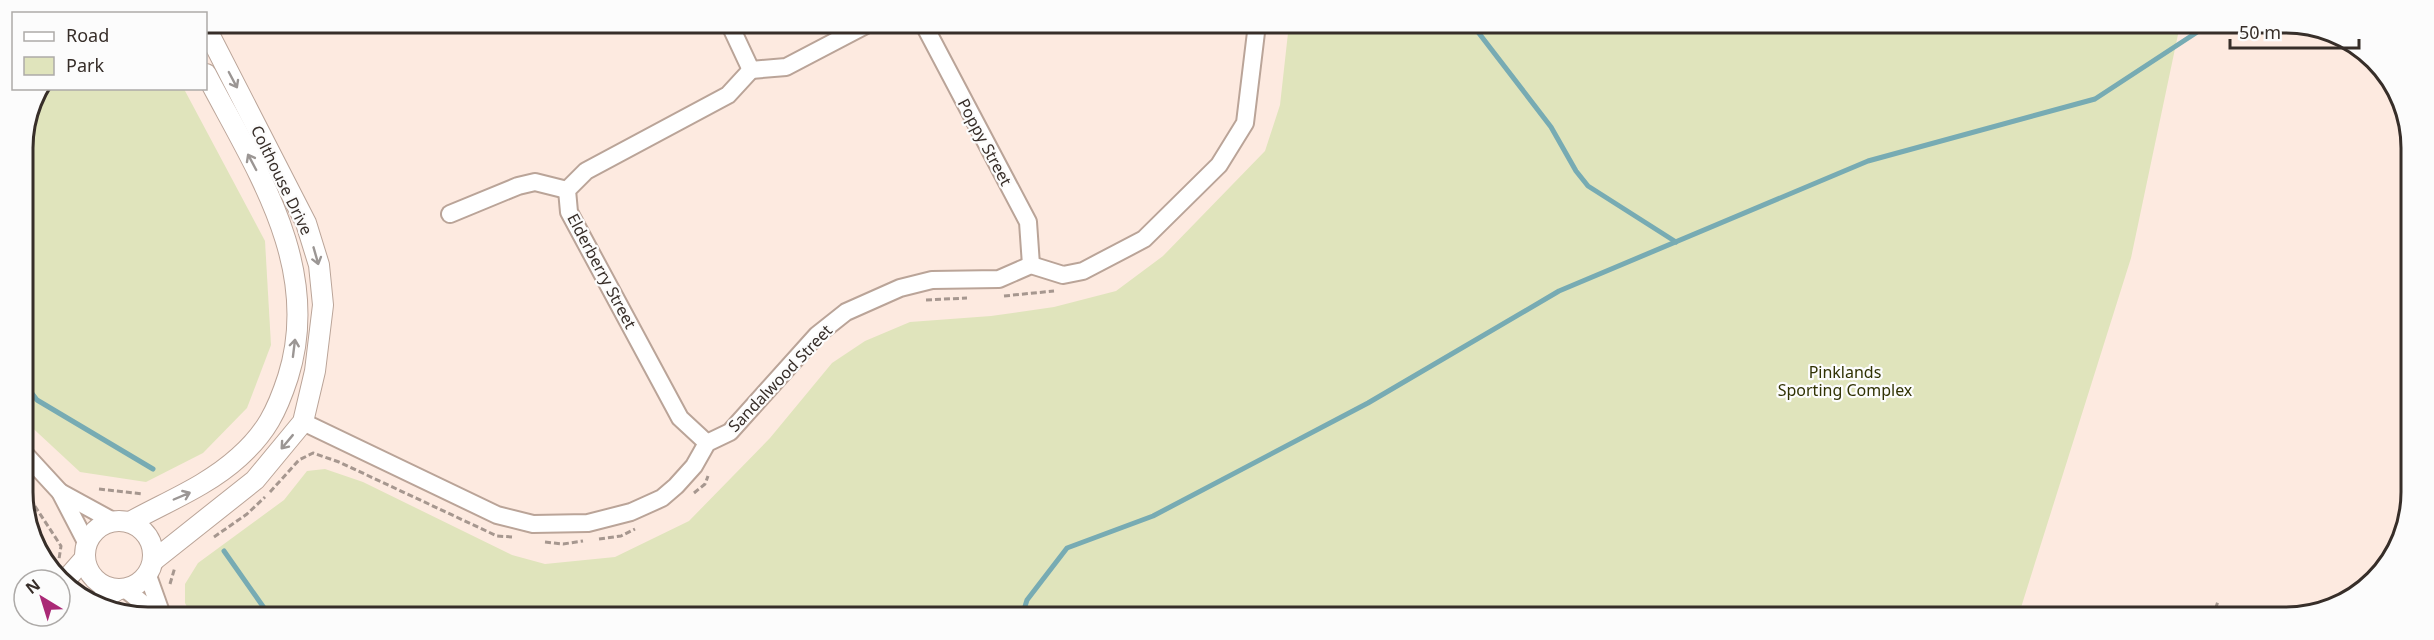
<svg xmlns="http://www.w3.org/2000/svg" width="2434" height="640" font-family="'Noto Sans',sans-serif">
<rect width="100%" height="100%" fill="#fdeae0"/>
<g fill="#e0e4bc">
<polygon points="1289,24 2180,25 2131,258 2018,617 191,615 185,603 185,584 198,563 284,500 307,471 325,469 363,482 512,555 545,564 615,557 689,521 770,438 832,363 865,341 910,322 991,316 1054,307 1116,291 1163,256 1265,151 1280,105"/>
<polygon points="38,89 184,89 265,241 271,345 247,408 203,453 146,482 80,472 24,420 23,140"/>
</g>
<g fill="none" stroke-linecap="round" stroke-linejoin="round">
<g stroke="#77abb3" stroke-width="5">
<polyline points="1475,24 1478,32 1551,127 1576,171 1588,186 1676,242"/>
<polyline points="24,383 37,400 153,469"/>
<polyline points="224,551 269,615"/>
<polyline points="1022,616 1027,600 1067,548 1153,516 1368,403 1559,291 1868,161 2095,99 2208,25"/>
</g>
<g stroke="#baa498" stroke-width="20">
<g id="minor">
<polyline points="729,23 751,70"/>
<polyline points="923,23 1028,222 1031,265"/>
<polyline points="751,70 786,67 870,23"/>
<polyline points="450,214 518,186 535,182 567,190"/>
<polyline points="303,422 497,515 533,524 588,523 631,512 662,498 676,486 694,466 707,443 730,432 817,335 846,312 900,288 932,280 999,279 1031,265 1063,275 1083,271 1144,239 1219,165 1245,123 1257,24"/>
<polyline points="707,443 680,418 569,212 567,190 586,171 728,95 751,70"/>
<polyline points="25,454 60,492 87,544"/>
<polyline points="60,492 113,521"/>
<polyline points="147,573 162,615"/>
<polyline points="124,588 157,615"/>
</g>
</g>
<g stroke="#baa498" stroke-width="22">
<g id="tertiary">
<circle cx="119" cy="555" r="34"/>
<path d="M130 522C168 501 207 486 239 457 266 433 277 411 288 377 323 266 255 168 206 74"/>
<polyline points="153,561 255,480 303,422 315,371 323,305 319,265 306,223 206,28"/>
<polyline points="63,583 85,558"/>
<polyline points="98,602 119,589"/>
</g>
</g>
<g stroke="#a6978f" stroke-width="3" stroke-dasharray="6 3" stroke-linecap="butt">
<polyline points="1004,296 1054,291"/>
<polyline points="926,300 967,298"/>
<polyline points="99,489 143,494"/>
<polyline points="25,491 61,546 59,559"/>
<polyline points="270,492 299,460 313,453 339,462 497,536 512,537"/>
<polyline points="694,493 705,484 708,476"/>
<polyline points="214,537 247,514 265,497"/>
<polyline points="599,539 621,536 635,529"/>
<polyline points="545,542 563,544 583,541"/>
<polyline points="170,584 175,567"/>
<polyline points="123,615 130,613"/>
<polyline points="2213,617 2218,601"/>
</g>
<use href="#minor" stroke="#fff" stroke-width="16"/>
<use href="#tertiary" stroke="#fff" stroke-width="20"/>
</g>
<defs><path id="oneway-shaft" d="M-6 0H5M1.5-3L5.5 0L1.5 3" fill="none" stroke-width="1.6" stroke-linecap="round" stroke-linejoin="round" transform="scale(1.5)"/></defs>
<g stroke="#9b9694">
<use href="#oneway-shaft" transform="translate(233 80) rotate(62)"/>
<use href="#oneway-shaft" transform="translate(252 162) rotate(-118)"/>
<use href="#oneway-shaft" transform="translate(316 256) rotate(74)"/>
<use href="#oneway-shaft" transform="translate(294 348) rotate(-83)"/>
<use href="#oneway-shaft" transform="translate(287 442) rotate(130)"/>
<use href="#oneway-shaft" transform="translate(182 496) rotate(-23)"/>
</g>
<g text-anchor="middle" stroke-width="4.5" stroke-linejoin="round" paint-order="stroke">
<g font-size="16" fill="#372e29" stroke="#fcfcfc">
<text transform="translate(985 142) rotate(62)" y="6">Poppy Street</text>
<text transform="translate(282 180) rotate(64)" y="6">Colthouse Drive</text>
<text transform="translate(602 271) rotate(62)" y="6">Elderberry Street</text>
<text transform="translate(780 378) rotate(-46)" y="6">Sandalwood Street</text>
</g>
<g font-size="16" fill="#303203" stroke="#fcfcfc">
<text x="1845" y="378">Pinklands<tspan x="1845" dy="18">Sporting Complex</tspan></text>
</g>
</g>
<path d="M0 0H2434V640H0ZM148 33H2286A115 115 0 0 1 2401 148V492A115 115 0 0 1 2286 607H148A115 115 0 0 1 33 492V148A115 115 0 0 1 148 33Z" fill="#fcfcfc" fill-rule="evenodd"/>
<path fill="none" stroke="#372e29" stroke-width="3" d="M148 33H2286A115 115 0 0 1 2401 148V492A115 115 0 0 1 2286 607H148A115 115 0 0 1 33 492V148A115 115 0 0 1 148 33Z"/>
<rect x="12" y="12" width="195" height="78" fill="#fcfcfc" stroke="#adaaa8" stroke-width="1.5"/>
<rect x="24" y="32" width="30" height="9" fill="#ffffff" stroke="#adaaa8" stroke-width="1.5"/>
<text x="66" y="42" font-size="18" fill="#372e29">Road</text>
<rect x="24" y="57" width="30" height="18" fill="#e0e4bc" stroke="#adaaa8" stroke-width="1.5"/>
<text x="66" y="72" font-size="18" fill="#372e29">Park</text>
<g transform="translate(42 598) rotate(322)"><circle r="28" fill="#fcfcfc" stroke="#adaaa8" stroke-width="1.5"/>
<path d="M0-4.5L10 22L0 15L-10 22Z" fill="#aa2976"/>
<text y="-9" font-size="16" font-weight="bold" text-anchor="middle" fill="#372e29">N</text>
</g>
<path d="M2230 39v9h129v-9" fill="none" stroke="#372e29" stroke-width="3"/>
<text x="2239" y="39" font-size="18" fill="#372e29" stroke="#fcfcfc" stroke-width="4.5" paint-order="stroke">50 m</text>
</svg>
